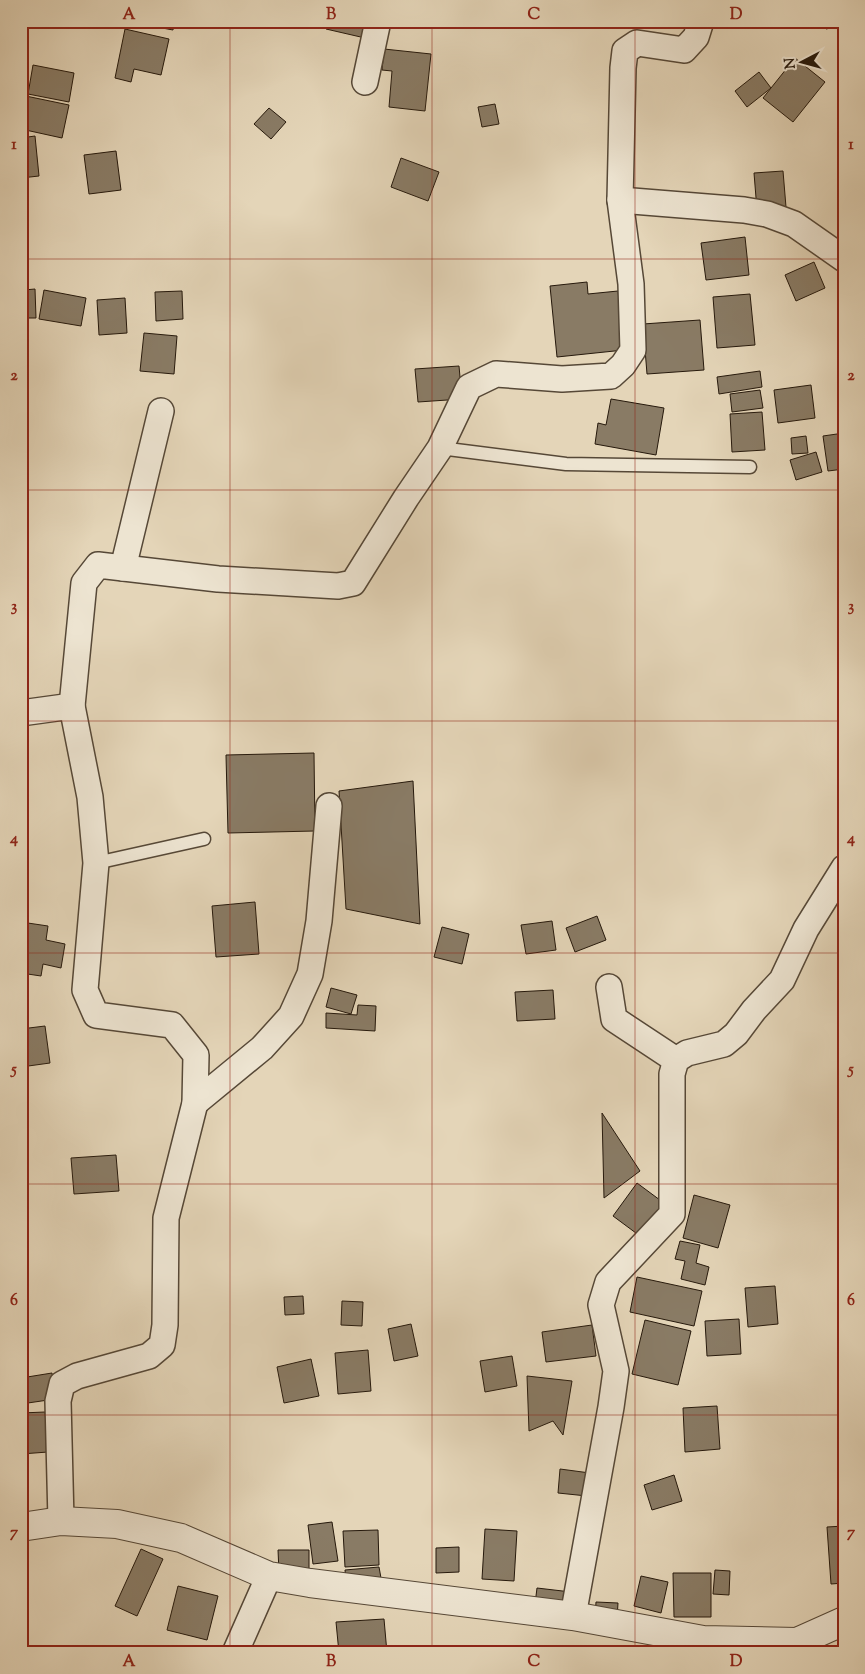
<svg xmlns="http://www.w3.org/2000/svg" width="865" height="1674" font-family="'Sorts Mill Goudy',serif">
<rect width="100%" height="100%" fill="#e4d5b8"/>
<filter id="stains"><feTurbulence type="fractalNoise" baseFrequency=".004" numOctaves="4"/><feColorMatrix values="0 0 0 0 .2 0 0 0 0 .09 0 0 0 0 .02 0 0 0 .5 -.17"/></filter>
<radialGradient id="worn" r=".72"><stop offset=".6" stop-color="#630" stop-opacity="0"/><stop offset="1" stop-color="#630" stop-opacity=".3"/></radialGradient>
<g fill="#897b65" stroke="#26190c">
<polygon points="125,21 174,21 173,30"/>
<polygon points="328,21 370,21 365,38 326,29"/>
<polygon points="826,21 844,21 844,25 826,29"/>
<polygon points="125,29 169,39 161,75 134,69 131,82 115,78"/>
<polygon points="384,49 431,54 425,111 389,107 392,71 382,70"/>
<polygon points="795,58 825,82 793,122 763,98"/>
<polygon points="33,65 74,73 69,102 28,94"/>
<polygon points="759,72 771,88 747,107 735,91"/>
<polygon points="21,95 69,105 62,138 21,129"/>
<polygon points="495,104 499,124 482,127 478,107"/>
<polygon points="269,108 286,122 271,139 254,124"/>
<polygon points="35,136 39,176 21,178 21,138"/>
<polygon points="116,151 121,190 89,194 84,155"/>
<polygon points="401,158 439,172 428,201 391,187"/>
<polygon points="783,171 786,207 757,210 754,173"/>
<polygon points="745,237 749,275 706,280 701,243"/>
<polygon points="814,262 825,288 796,301 785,275"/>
<polygon points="587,282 588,294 618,291 624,350 557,357 550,286"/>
<polygon points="35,289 36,318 25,318 24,290"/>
<polygon points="44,290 86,298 81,326 39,319"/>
<polygon points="182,291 183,319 156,321 155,292"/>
<polygon points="750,294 755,345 717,348 713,297"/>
<polygon points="125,298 127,333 99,335 97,300"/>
<polygon points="700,320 704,370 647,374 643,324"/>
<polygon points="144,333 177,336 174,374 140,371"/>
<polygon points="459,366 462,399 418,402 415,369"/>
<polygon points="760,371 762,387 719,394 717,377"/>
<polygon points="811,385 815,418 778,423 774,390"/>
<polygon points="760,390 763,408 732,412 730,394"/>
<polygon points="611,399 664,408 656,455 595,444 598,423 606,425"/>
<polygon points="762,412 765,450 732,452 730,414"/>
<polygon points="844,433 844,469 828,471 823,436"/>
<polygon points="806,436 808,453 792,454 791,438"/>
<polygon points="816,452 822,472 796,480 790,460"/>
<polygon points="314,753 315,831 228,833 226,755"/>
<polygon points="413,781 420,924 346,909 339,791"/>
<polygon points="255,902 259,954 216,957 212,906"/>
<polygon points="597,916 606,940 575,952 566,928"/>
<polygon points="552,921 556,950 526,954 521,925"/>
<polygon points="21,922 48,926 46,940 65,944 61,968 43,964 41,976 21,973"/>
<polygon points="442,927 469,934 462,964 434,957"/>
<polygon points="331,988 357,995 351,1014 326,1007"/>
<polygon points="553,990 555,1019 517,1021 515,992"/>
<polygon points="358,1005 376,1006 375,1031 326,1028 326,1013 357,1015"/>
<polygon points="45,1026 50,1063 21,1067 21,1029"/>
<polygon points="602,1113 640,1171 604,1198"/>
<polygon points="116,1155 119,1191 74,1194 71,1158"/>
<polygon points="637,1183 668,1206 644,1239 613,1216"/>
<polygon points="694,1195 730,1205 718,1248 683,1238"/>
<polygon points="680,1241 700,1245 696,1263 709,1267 705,1285 681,1279 685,1261 675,1259"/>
<polygon points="637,1277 702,1291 694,1326 630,1312"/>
<polygon points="775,1286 778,1324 748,1327 745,1288"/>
<polygon points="303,1296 304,1314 285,1315 284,1297"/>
<polygon points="342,1301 363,1302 362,1326 341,1325"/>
<polygon points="739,1319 741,1354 707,1356 705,1321"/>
<polygon points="645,1320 691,1331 678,1385 632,1374"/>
<polygon points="411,1324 418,1356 394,1361 388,1329"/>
<polygon points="592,1325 596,1356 546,1362 542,1332"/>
<polygon points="368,1350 371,1391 338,1394 335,1353"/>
<polygon points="512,1356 517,1386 485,1392 480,1361"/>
<polygon points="311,1359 319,1396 284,1403 277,1367"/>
<polygon points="52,1373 55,1399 21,1404 21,1378"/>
<polygon points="527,1376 572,1381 563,1435 553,1421 529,1431"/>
<polygon points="717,1406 720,1449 685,1452 683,1408"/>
<polygon points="45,1412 48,1452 21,1454 21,1413"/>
<polygon points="560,1469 590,1473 587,1496 558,1493"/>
<polygon points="674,1475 682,1501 652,1510 644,1485"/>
<polygon points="332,1522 338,1561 313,1564 308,1525"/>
<polygon points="844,1526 844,1583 831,1584 827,1527"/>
<polygon points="485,1529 517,1531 514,1581 482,1579"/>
<polygon points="378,1530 379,1565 345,1567 343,1531"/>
<polygon points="459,1547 459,1572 436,1573 436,1548"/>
<polygon points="141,1549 163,1559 137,1616 115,1606"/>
<polygon points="278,1550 309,1550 309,1572 279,1572"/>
<polygon points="379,1567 381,1578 346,1581 345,1570"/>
<polygon points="715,1570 730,1571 729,1595 713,1594"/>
<polygon points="673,1573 711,1573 711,1617 674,1617"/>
<polygon points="641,1576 668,1582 661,1613 634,1606"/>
<polygon points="178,1586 218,1596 207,1640 167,1630"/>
<polygon points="537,1588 571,1592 569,1607 535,1604"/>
<polygon points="596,1602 618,1603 617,1619 595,1618"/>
<polygon points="384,1619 387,1653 339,1653 336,1622"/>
</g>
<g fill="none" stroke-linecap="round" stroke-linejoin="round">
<g stroke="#564837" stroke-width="15">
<g id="service">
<polyline points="440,448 566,464 750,467"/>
<polyline points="96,863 204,839"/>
</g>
</g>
<g stroke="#564837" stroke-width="28">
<g id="minor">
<polyline points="365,82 378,21"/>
<polyline points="620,200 744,210 767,214 794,224 844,259"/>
<polyline points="123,568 161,411"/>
<polyline points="72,706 84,583 98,565 218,579 338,586 353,583 406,498 440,448 469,387 496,374 562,379 611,376 623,365 633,350 631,284 620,200 623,68 625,51 637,43 684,50 696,37 701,21"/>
<polyline points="21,713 72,706 90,797 96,863 85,990 96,1015 172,1025 196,1055 195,1103 166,1218 165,1325 162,1345 149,1356 77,1376 62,1384 58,1401 61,1521"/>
<polyline points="609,987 614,1019 676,1060"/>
<polyline points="195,1103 262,1048 291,1016 310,974 319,921 329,806"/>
<polyline points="573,1616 611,1407 616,1371 601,1305 608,1282 672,1214 672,1074 676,1060 687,1053 724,1044 736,1034 754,1010 782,980 806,929 844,868"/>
<polyline points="235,1653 269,1576"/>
</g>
</g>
<g stroke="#564837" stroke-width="30">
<polyline id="tertiary" points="21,1527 61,1521 117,1524 181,1538 269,1576 310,1583 573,1616 703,1640 797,1642 844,1621"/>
</g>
<use href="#service" stroke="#ede4d1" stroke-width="12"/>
<use href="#minor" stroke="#ede4d1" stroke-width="25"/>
<use href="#tertiary" stroke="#ede4d1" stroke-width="28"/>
</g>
<path fill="none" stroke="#8f2418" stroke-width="1" stroke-opacity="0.55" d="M230 21V1653M432 21V1653M635 21V1653M21 259H844M21 490H844M21 721H844M21 953H844M21 1184H844M21 1415H844"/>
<rect width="865" height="1674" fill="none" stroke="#e4d5b8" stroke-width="55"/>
<g transform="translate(802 62) rotate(264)" stroke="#ede4d1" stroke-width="4" paint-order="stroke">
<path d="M0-4L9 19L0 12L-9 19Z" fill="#26190c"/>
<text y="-8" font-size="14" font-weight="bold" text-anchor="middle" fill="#26190c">N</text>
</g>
<rect x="28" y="28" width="810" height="1618" fill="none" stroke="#8f2418" stroke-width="2"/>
<g font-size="16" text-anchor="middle" font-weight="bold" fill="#8f2418">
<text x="129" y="19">A</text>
<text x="331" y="19">B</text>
<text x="534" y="19">C</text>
<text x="736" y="19">D</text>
<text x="14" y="149">1</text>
<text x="851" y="149">1</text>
<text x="14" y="380">2</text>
<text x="851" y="380">2</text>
<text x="14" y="611">3</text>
<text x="851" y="611">3</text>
<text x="14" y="843">4</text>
<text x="851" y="843">4</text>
<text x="14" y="1074">5</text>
<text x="851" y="1074">5</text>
<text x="14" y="1305">6</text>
<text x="851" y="1305">6</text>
<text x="14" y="1537">7</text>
<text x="851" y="1537">7</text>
<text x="129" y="1666">A</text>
<text x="331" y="1666">B</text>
<text x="534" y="1666">C</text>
<text x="736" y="1666">D</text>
</g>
<rect width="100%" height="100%" filter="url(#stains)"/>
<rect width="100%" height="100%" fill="url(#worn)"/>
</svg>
